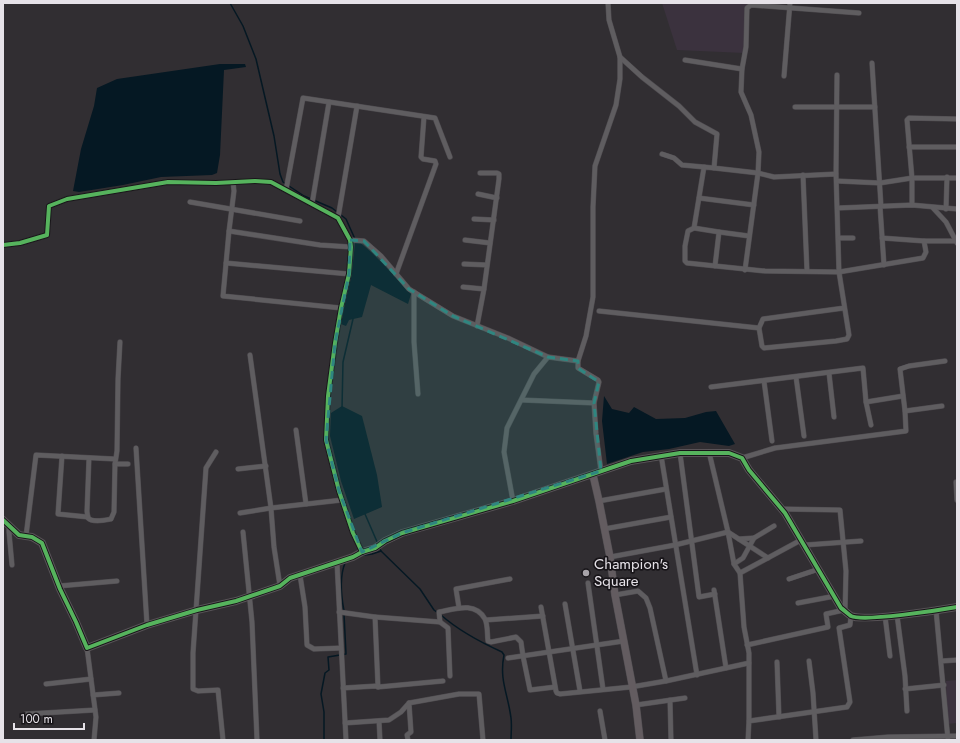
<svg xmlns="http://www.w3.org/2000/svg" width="960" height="743" font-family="Jost,sans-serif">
<rect width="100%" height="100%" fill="#312e32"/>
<g fill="#3b323e">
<polygon points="662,3 750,3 744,53 677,50"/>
<polygon points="957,680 957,723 947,724 946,681"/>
</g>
<g fill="#051823">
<polygon points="220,64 245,64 246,67 224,70 220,155 217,173 212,175 161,177 123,185 79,192 73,191 81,149 94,106 97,88 117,79"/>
<path d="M359 242C379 257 394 277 411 294L408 304 371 285 362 317 349 320 346 326 341 324 353 263 355 243Z"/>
<polygon points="604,396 612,409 629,413 634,407 656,419 685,418 706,412 716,411 735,444 729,446 700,442 669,449 643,452 607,464 602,421"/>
<polygon points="342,406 362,416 377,475 382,507 354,519 341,481 330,436 331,413"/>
</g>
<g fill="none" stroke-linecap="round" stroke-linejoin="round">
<g stroke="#051823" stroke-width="1.5">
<polyline points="230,3 243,26 256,59 274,136 280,174 283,182 304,196 332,208 346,219 355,239"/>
<polyline points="342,408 343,362 353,319"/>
<polyline points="365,514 378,544"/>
<polyline points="379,547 381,551 420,589 434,610 438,613"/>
<polyline points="365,555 372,554 381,551"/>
<path d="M344 611C341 595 339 578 345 563"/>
<path d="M441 615C459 631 480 642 502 652L504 655C499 680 508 694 511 718 512 725 511 733 511 740"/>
<polyline points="324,740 324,712 321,694 325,673 329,670 328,657 346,654 344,614"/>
</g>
<g stroke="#4e4b4f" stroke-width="5.5">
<g id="street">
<polyline points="620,57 642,77 679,106 695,122 717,134 714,168 758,173 774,177 836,174 839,272 849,335 847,339 836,341 764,348 762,346 759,328 763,319 844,308"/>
<polyline points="685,60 742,69"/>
<polyline points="872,63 881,206"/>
<polyline points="784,76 790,3"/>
<polyline points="795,107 875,107"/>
<polyline points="909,147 957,147"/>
<polyline points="662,154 674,158 682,165 704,167"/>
<polyline points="714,168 704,167 694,228 688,231 685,246 685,261 687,263 765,271 839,272 923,258 926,252 924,241"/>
<polyline points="836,174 837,75"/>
<polyline points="803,175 807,271"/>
<polyline points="837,181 880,183 912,178 957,178"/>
<polyline points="233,182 234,191 229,231 320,245 351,247"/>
<polyline points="286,190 303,98 435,118 450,157"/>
<polyline points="478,194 497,198"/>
<polyline points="699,198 754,205"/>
<polyline points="190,202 300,221"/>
<polyline points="312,204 329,102"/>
<polyline points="912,205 912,178 907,120 909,118 957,119"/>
<polyline points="880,206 884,265"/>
<polyline points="838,208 912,205 957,209"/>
<polyline points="933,208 946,222 957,243"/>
<polyline points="946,209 947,177"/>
<polyline points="338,218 357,106"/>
<polyline points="474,219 494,220"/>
<polyline points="694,228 719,232 715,266"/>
<polyline points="229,231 223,296 341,308"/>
<polyline points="719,232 749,236"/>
<polyline points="839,238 853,238"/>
<polyline points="882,238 924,241 957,241"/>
<polyline points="350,240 364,241 381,256 409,289 453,316 508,338 548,357"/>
<polyline points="465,240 490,243"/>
<polyline points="3,245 20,243 47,235 49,206 67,199 168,182 216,183 255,181 271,182 338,218 350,240 351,247 349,274 341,308 335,343 328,396 326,440 339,491 353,533 362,552"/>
<polyline points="226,263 349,274"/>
<polyline points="464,264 487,265"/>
<polyline points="745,270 758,173 759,152 751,115 741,92 742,69 746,47 747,8 751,5 859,13"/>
<polyline points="396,274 436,164 435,161 423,159 421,157 424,117"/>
<polyline points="463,287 484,289"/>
<polyline points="414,292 414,342 418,394"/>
<polyline points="599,311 759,328"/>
<polyline points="477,326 484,289 499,179 499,174 497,173 480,173"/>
<polyline points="250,355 271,508 342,500"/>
<polyline points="578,361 578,368 598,380 599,382 594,403 596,434 601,471"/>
<polyline points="829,373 834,417"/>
<polyline points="796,377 804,436"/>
<polyline points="764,381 772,441"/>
<polyline points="711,387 863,368 866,402 871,425"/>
<polyline points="522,400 594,403"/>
<polyline points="866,402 903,396"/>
<polyline points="905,411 942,406"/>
<polyline points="296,430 306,504"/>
<polyline points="136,448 147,625"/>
<polyline points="216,452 206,468 193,653 193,689 198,691 218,690 223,740"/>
<polyline points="709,452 728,532 734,564 740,573 744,627 749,653 749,721"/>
<polyline points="680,453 699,597 715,594"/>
<polyline points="661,455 697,675"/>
<polyline points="62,456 58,514 88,517"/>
<path d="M89 458 87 511C87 513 88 517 88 518 92 523 106 520 111 519L114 512 115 464 117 451 118 379 120 342"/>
<polyline points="742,458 775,448 906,431 905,411 900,369 909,366 945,361"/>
<polyline points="115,464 128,464"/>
<polyline points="238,469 266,466"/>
<polyline points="956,482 957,500"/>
<polyline points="513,501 504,452 507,428 534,374 548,357 578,361 586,336 593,297 593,207 595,166 616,105 620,79 620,57 609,20 608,3"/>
<polyline points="599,501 666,489"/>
<polyline points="782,509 840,510 846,571 845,611"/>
<polyline points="240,513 271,508 274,547 280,586"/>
<polyline points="9,527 9,532 12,565"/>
<polyline points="604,529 671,517"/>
<polyline points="243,532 252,622 257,740"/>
<polyline points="26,536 36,455 115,459"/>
<polyline points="739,539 754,538"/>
<polyline points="805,545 861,541"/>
<polyline points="610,557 675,545 728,532 768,558"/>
<polyline points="337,563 346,740"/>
<polyline points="734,564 743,558 754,538 774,526"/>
<polyline points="740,573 801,540"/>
<polyline points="300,575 305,607 307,645 314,649 341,648"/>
<polyline points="789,579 819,569"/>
<polyline points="588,583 603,689"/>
<polyline points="59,586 117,581"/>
<polyline points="714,590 726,668"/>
<polyline points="615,595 638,591 646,598 650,608 666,681"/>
<polyline points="798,603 835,596"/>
<polyline points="565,604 580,691"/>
<polyline points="541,607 556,691 557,693 560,694 631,687 666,681 749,663"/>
<polyline points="459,608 456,589 510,579"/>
<polyline points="936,610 948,740"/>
<polyline points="339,612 375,617 378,687 443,681"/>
<polyline points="897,615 905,676 907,711"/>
<polyline points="885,616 890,656"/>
<polyline points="375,617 440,622"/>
<polyline points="486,620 543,616"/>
<polyline points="747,645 828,627 826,614 844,610"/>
<polyline points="87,648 96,717 94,740"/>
<polyline points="508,658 624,641"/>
<polyline points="809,661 813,693 816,740"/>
<polyline points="942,661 957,660"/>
<polyline points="777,662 779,717"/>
<path d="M450 676 448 628 440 622 439 612C455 609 475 601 485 619 488 625 487 634 488 641L491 642 516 637 521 642 523 656 530 690 555 687"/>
<polyline points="46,684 91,679"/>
<polyline points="343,688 376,686 378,687"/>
<polyline points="905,689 944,685"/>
<polyline points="93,695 119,693"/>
<polyline points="670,700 671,740"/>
<polyline points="636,705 685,698"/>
<polyline points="600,711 605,740"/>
<polyline points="26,714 95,710"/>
<polyline points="379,721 380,740"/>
<polyline points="345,723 389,720 401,712 409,703"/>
<polyline points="408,740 407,735 411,732 409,703 459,694 479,694 483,740"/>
<polyline points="748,740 749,721 847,707 850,702 839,628 850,625 851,616"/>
<polyline points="853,740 888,737 957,736"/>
</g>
</g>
<g stroke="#4e4b4f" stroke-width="8">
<g id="secondary">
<polyline points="593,475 599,501 610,557 615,595 636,705 640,740"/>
<path d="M3 520 19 535 32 537 42 543 60 589 76 622 87 648 147 625 197 610 236 601 280 586 290 578 353 557 362 552 375 548 385 541 402 533 513 501 631 461 680 453H729L742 458 749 470 785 513 841 608C844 610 848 614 851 616 864 622 940 610 957 607"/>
</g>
</g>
<use href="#street" stroke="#5f5d60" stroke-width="4.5"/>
<use href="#secondary" stroke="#635c60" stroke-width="7"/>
<g stroke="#181519" stroke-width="6">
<g id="cycleway">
<polyline points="3,245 20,243 47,235 49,206 67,199 168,182 216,183 255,181 271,182 338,218 350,240 351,247 349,274 341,308 335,343 328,396 326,440 339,491 353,533 362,552"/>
<path d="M3 520 19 535 32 537 42 543 60 589 76 622 87 648 147 625 197 610 236 601 280 586 290 578 353 557 362 552 375 548 385 541 402 533 513 501 631 461 680 453H729L742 458 749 470 785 513 841 608C844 610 848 614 851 616 864 622 940 610 957 607"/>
</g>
</g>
<use href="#cycleway" stroke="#56b35d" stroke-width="4"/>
</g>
<path fill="#2f8680" fill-opacity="0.2" stroke="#2f8680" stroke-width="3" stroke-dasharray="8 5" stroke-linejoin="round" d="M350 240 364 241 409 289 453 316 548 357 578 361V368L599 382 594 403 601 471 402 533 362 552 339 491 326 440 335 343 349 274Z"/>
<circle fill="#a7a3a8" stroke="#181519" stroke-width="1.5" cx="586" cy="573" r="4"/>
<g text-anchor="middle" stroke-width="3.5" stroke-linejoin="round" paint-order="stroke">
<g font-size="15" fill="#e6e2e8" stroke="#181519" text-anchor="start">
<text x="594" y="569">Champion's<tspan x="594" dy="17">Square</tspan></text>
</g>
</g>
<rect width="960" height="743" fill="none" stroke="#e6e2e8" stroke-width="8"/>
<path d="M14 723v6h70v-6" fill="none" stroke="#e6e2e8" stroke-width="2"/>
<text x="20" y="723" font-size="12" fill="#e6e2e8" stroke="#181519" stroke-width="3" paint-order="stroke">100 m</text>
</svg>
